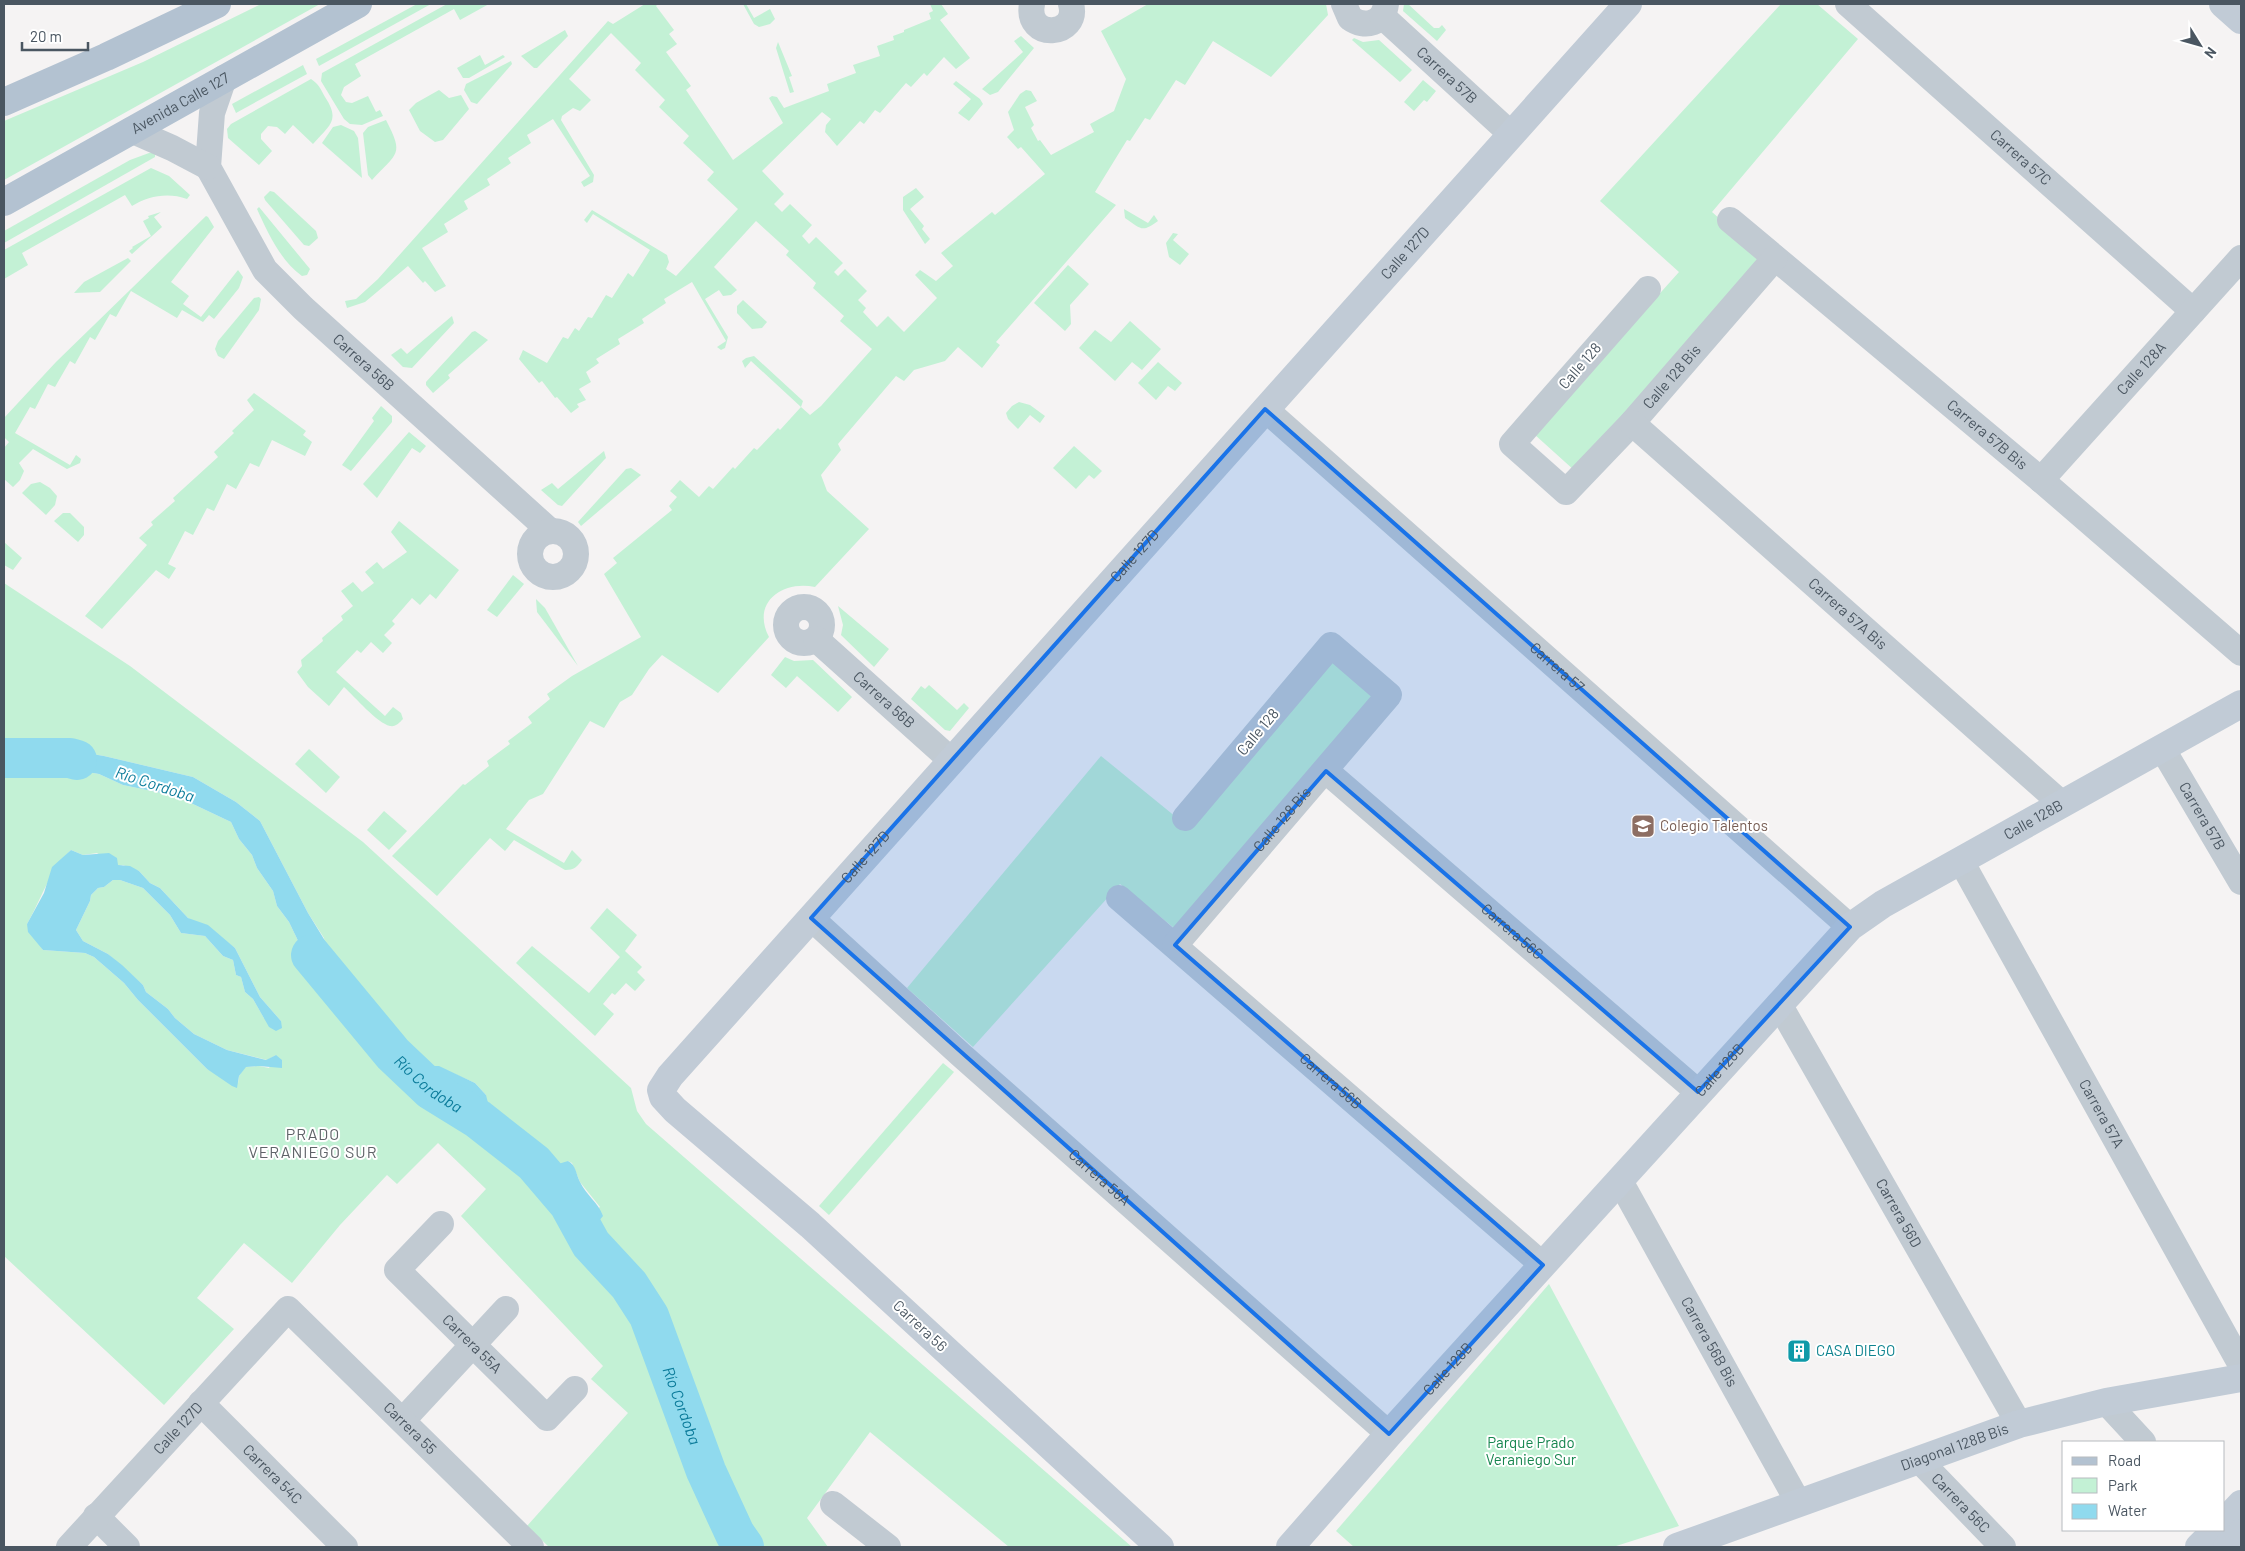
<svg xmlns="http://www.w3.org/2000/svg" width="2245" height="1551" font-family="Barlow,sans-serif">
<rect width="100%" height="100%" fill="#f5f3f3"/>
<g fill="#c3f1d5" fill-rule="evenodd">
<polygon points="261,4 320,4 4,180 4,121 143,62"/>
<polygon points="417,4 431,4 319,66 316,59"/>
<polygon points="447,4 489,4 460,20 454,9 355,64 361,76 344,87 341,95 346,102 352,103 368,96 376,112 380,110 383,116 362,125 350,124 344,119 321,81 322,73"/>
<path d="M645 4H658L656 6 674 30 669 34 677 44 666 52 691 86 686 90 733 160 783 123 769 98 772 96 777 97 784 108 829 91 827 84 856 73 853 65 880 56 877 46 894 40 893 36 904 32V30L931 19 929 13 933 11 930 4H941L948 14 940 20 970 58 956 69 944 57 927 76 924 73 911 87 906 83 880 113 875 110 864 124 860 121 837 146 825 132 826 125 831 119 822 112 762 171 784 194 774 204 782 212 790 204 812 225 802 236 809 244 816 237 843 263 834 272 838 276 845 269 867 291 858 300 866 308 863 312 877 327 888 316 904 332 937 298 915 275 920 270 936 281 953 266 941 253 992 212 995 215 1045 174 1021 147 1018 149 1007 137 1014 130 1008 112 1020 94 1026 90 1031 91 1037 101 1025 107 1034 125 1031 128 1038 141 1040 140 1051 155 1094 132 1090 124 1114 111 1126 79 1101 31 1148 4H1326L1328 15 1271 77 1213 41 1185 85 1176 80 1150 120 1145 118 1130 141 1127 140 1095 192 1116 205 996 342 1000 345 982 368 958 347 945 361 914 370 904 381 896 376 838 444 841 450 821 475 827 491 869 529 815 587C782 580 751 603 769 637L718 693 662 655 649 669 632 695 620 702 604 728 590 721 543 794 529 800 506 829 564 863 572 850 582 860C577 867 574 870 565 870L514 840 505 851 490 838 437 896 392 856 463 784 465 785 489 766 487 761 510 744 508 741 532 723 528 717 550 699 547 694 572 676 641 637 604 574 617 563 613 558 672 510 669 506 677 497 670 491 680 480 699 497 709 486 713 489 733 467 735 469 754 448 757 450 778 428 780 430 801 407 810 415 821 406 872 349 840 321 844 316 813 288 816 283 786 255 789 251 756 221 714 267 737 290 731 295 723 296 719 290 705 299 728 337 725 348 721 350 717 347 726 341 692 282 664 299 666 303 642 319 644 323 618 339 620 344 596 359 599 363 586 372 591 382 579 389 586 400 577 404 579 407 571 413 557 397 555 398 542 381 539 383 519 359 523 350 547 363 563 337 568 339 575 328 579 331 588 317 592 318 606 295 612 298 628 273 633 277 650 250 593 214 587 223 584 220 592 210 667 255 669 262 666 269 676 276 738 209 707 180 714 172 683 143 689 136 659 107 665 100 635 70 641 63 611 33 569 79 591 100 580 111 573 108 562 116 561 120 594 175 593 182 584 187 581 182 590 176 553 119 527 135 531 143 508 158 511 163 487 179 490 185 464 201 468 209 444 224 448 232 422 248 446 286 435 292 425 281 423 283 408 266 365 302 347 308 345 301 356 299 378 279 608 21 613 24Z"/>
<polygon points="743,4 746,4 754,18 770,9 775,19 770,24 759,27 754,24"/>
<polygon points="1404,4 1408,4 1434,28 1439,28 1442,25 1446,30 1437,41 1403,11"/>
<polygon points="1781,4 1817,4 1858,39 1712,212 1765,259 1575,471 1534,434 1679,272 1600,201"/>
<polygon points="565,30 568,36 537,68 534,68 521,56"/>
<polygon points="1021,36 1034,48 998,92 990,95 982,89 1023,52 1014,41"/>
<polygon points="1354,38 1363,42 1379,40 1412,70 1400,82 1352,40"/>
<polygon points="778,42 792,76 789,77 794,92 790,93 776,48"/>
<polygon points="480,55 485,65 503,55 505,57 469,78 463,78 457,68"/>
<polygon points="511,61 512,64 477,104 471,102 464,90 466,84"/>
<polygon points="303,65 307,74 236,113 232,104"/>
<path d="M311 79C319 84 321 90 325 97 341 121 329 125 313 144L293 125 285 134 277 127 268 126 261 134V139L272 151 259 165 228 138 227 129 231 124Z"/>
<polygon points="1423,80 1436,91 1427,102 1424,100 1414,111 1404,102"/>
<polygon points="956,81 980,99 983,104 969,121 958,113 971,99 953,84"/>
<polygon points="439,90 449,98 461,95 469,109 443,140 435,142 420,131 409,110 416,103"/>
<path d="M386 120C404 155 398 152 372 180L368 175 363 133 368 127Z"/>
<polygon points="341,125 354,131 358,138 362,178 322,143 333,127"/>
<polygon points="149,153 155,153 155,157 4,243 4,231 130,160"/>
<path d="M151 168 169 176 190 195 187 199C168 192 148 196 132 206L125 195 22 253 28 265 4 279V250Z"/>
<polygon points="916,188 924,197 910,209 924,226 922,229 930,239 925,244 903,210 903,197"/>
<polygon points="270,191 274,192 316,231 318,238 309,246 304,245 265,200 264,197"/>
<path d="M259 207 310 269 307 275 302 276C280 260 268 233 257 209Z"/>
<path d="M1124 209 1148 223 1154 215 1158 221C1142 233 1141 229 1125 218Z"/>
<polygon points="161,212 154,217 162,227 132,254 129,251 133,248 132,247 151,236 143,221 149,218 148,216"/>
<polygon points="206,216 208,217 214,227 171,282 189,296 183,304 201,317 238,270 243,277 239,288 214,319 209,315 203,322 182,310 177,318 131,291 116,317 110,314 95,340 90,337 75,364 70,361 55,387 48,384 35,409 30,407 15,433 70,465 76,455 81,459 80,463 67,469 33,449 19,463 24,471 20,480 13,487 4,479 4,448 9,442 4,437 4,418 56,362"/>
<polygon points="1173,233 1178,234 1173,240 1189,254 1180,265 1169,257 1166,243"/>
<polygon points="128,258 131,261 100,292 74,293 84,282"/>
<polygon points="1068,265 1089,284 1070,305 1071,324 1065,331 1034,303"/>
<polygon points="259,297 261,299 259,310 224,359 218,356 215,349 218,341 254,298"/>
<polygon points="743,300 767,322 762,328 752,329 737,313 737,306"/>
<polygon points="452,316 454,323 412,368 403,367 391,355 401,348 407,354"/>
<polygon points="1130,321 1161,349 1142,370 1132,362 1115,381 1079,348 1095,330 1111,342"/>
<polygon points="475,331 488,340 448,375 450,378 433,393 426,385 426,382 472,332"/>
<polygon points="754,356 803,401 801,407 751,361 745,368 742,361 746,358"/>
<polygon points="1158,362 1182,383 1175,391 1168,386 1156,400 1138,383"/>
<polygon points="254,393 306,431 303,435 312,442 305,456 272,440 259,467 250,463 236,489 227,484 214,511 207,508 193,535 185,531 168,564 176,568 169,579 156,570 102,629 85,616 147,545 139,538 153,525 151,522 175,501 173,498 218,457 214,452 234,433 232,431 254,410 247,400"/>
<polygon points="1019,402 1030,405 1045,416 1040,423 1030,415 1018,429 1008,419 1006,413 1012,406"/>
<polygon points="381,406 392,416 392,422 351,471 342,465 374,421 372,418"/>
<polygon points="409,432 426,446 420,453 412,448 377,498 363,484"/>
<polygon points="1074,446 1102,471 1094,479 1089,475 1076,489 1053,468"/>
<polygon points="604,451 606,458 604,460 562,506 558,505 541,490 552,483 558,489"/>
<polygon points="631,468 641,475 581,526 578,522 626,469"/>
<polygon points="40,482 50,488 57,496 55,505 46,515 22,493 31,484"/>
<polygon points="63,513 70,513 84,527 84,535 78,542 54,521"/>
<path d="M399 521 459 570 436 599 430 594 420 605 412 598 392 621 395 624 384 635 392 643 383 653 371 642 361 653 357 650 336 672 385 716 393 707 401 713 403 719C399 723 396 727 390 726 377 723 355 697 344 687L329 706 308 687 297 672 302 666 301 660 323 641 322 638 343 620 341 616 353 606 341 591 353 582 362 592 374 583 365 572 377 562 383 569 407 552 391 532Z"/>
<polygon points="4,542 22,558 13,570 4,565"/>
<polygon points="513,575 524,584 497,617 487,610"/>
<path d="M4 583 130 666 363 842 631 1088 637 1111 646 1124 1132 1547H1009L870 1432 807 1518 828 1547H549L527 1526 628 1413 591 1379 603 1366 461 1216 486 1189 438 1143 397 1184 387 1175 340 1225 292 1283 244 1243 197 1298 234 1329 164 1405 4 1256ZM49 744 62 749 104 756 193 777 236 802 260 821 308 913 324 938 332 996 322 974 302 949 289 922 277 906 273 891 257 868 252 855 239 839 231 822 176 796 123 785 99 774 52 766H34L20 752 17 746ZM71 850 83 855 97 853 118 866 123 865 139 871 150 883 160 888 188 918 223 939 235 948 260 997 281 1021 264 1018 253 999 245 992 241 977 236 975 233 960 223 956 205 936 181 933 170 915 143 888 120 880H113L104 887 98 888 91 895 90 901 76 930 83 941 108 954 143 985 146 992 168 1009 175 1018 194 1034 227 1050 267 1060 276 1055 269 1068 259 1066 245 1067 239 1076 238 1083 207 1069 138 1000 124 983 94 957 85 953 43 950 27 924C40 902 51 867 71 850ZM399 1049 427 1066 439 1067 475 1083 486 1095 477 1110 461 1115 446 1102 417 1094 388 1067ZM568 1161 572 1163 580 1182 600 1207 584 1218 577 1212 569 1198 555 1181Z"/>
<polygon points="536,599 545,608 578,666 537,612"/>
<polygon points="838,606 889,649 874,667 841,635 843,625"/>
<polygon points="785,657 794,661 813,660 852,697 838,712 797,676 786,688 771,675"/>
<polygon points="1330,659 1376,699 1174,928 1120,884 973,1047 907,988 1101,756 1187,826"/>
<polygon points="929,685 957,710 964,703 969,708 950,731 945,730 911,699 921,686 925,689"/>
<polygon points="309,749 340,777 326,793 295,764"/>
<polygon points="384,811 407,831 389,850 367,830"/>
<polygon points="607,908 637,935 625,951 642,967 637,972 645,980 635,991 626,983 615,995 612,993 603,1004 614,1014 595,1036 516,963 532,946 589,993 620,957 590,928"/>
<polygon points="943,1063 954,1072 829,1215 819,1206"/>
<polygon points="1549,1284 1679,1526 1613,1547 1354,1547 1336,1531"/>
</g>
<g fill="#90daee">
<polygon points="18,738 36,738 62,749 104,756 193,777 236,802 260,821 308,913 346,975 350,992 344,1000 332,996 322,974 302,949 289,922 277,906 273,891 257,868 252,855 239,839 231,822 176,796 123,785 99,774 52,766 34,766 24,764 17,746"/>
<polygon points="71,850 83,855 109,853 117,858 118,865 130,866 139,871 150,883 160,888 188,918 208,925 235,948 260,997 281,1021 282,1028 276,1031 269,1027 253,999 245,992 241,977 236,975 233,960 223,956 205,936 181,933 170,915 143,888 120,880 113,880 104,887 98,888 91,895 90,901 76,930 83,941 108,954 122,965 143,985 146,992 168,1009 175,1018 194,1034 227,1050 266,1060 276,1055 282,1060 282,1068 259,1066 246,1067 239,1076 237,1088 232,1086 207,1069 138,1000 124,983 94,957 85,953 43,950 28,932 27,924 44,893 52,867"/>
<path d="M389 1045 399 1049 427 1066H439L475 1083 486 1095 488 1103C477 1116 455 1119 446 1102 417 1096 396 1082 382 1056Z"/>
<path d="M568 1161C576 1165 576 1174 580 1182 586 1195 598 1202 603 1216L598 1222 592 1225C574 1209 560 1190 550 1169L555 1165Z"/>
</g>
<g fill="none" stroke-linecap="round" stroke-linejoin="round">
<g stroke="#90daee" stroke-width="40">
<polyline points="4,758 70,758 77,760"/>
<path id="s1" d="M311 955 393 1054 431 1090 478 1119 534 1163 569 1204 591 1244 629 1285 649 1316 706 1471 735 1534 744 1547"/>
</g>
<g stroke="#c1cad2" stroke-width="26">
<path d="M1032 4C1025 41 1080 37 1071 4"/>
<path d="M1344 4 1350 18C1365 29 1384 23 1386 4"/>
<path id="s2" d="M1848 4 2193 311"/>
<path id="s3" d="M1382 16 1511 134"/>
<path id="s4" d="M224 78 212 113 208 167 265 270 303 308 550 531"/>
<polyline points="131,130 172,148 208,167"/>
<path id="s5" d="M1730 220 2041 480 2241 653"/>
<path id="s6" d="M1648 289 1512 444 1566 492 1632 423 1775 258"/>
<path id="s7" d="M1265 409 1850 927"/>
<path id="s8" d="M1632 423 2062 804"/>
<path id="s9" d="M2041 480 2241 258"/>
<circle cx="553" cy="554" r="23"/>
<circle cx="804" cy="625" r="18"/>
<path id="s10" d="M816 639 952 761"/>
<path id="s11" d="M2162 748 2241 882"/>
<path id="s12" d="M1326 771 1698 1092"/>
<path id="s13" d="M1961 861 2241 1365"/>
<path id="s14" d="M1119 898 1543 1265"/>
<path id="s15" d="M811 918 961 1055 1389 1434"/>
<path id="s16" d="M1175 945 1389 695 1331 645 1185 818"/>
<path id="s17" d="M1779 1004 2019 1424"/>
<path id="s18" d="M1620 1181 1798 1502"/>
<path id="s19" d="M441 1224 397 1270 547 1418 575 1389"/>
<polyline points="2106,1402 2143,1442"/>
<path id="s20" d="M201 1403 345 1547"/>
<polyline points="403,1420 506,1309"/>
<path id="s21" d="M1919 1460 2003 1547"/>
<polyline points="833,1504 888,1547"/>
<polyline points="96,1516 127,1547"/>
<path id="s22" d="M69 1547 288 1309 531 1547"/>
</g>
<g stroke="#c1cbd6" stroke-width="28">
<polyline points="2223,4 2241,20"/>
<polyline points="2224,1522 2241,1504"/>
<path id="s23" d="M1160 1547 810 1225 675 1110 663 1097 661 1090 670 1076 1628 4"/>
<path id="s24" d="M1290 1547 1389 1434 1850 927 1883 904 2241 704"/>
<path id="s25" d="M1677 1547 2019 1424 2106 1402 2241 1378"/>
<polyline points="2199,1547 2216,1530"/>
<polyline points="2227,1547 2241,1533"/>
</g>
<g stroke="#b3c2d1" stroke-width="28">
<polyline points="4,102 106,57 217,4"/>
<path id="s26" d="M4 202 358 4"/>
</g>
</g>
<path fill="#1a73e8" fill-opacity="0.2" stroke="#1a73e8" stroke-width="4" stroke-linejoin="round" d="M1265 409 1850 927 1698 1092 1326 771 1175 945 1543 1265 1389 1434 811 918Z"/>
<defs>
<g id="school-square" transform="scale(1.25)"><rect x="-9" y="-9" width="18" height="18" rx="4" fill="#8d6e63" stroke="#fff"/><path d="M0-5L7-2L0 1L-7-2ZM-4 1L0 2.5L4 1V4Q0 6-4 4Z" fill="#fff"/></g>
<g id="building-square" transform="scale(1.25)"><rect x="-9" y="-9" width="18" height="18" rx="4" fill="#0f9aa8" stroke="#fff"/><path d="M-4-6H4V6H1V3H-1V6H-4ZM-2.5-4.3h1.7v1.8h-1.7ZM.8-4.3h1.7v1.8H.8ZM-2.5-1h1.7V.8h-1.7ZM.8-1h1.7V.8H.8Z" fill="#fff"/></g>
</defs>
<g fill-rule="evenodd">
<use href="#school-square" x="1643" y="826"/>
<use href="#building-square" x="1799" y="1351"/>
</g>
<g text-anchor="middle" stroke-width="4" stroke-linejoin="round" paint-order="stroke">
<g font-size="15" fill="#4a5661" stroke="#fff">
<text dy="5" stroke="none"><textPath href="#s3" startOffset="88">Carrera 57B</textPath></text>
<text dy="5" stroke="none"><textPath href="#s26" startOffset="202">Avenida Calle 127</textPath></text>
<text dy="5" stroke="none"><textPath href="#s2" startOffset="231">Carrera 57C</textPath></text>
<text dy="5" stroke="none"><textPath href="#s23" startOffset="1798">Calle 127D</textPath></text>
<text dy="5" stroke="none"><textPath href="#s4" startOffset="344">Carrera 56B</textPath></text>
<text transform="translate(1580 366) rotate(-49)" y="5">Calle 128</text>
<text dy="5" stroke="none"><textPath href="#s9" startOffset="150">Calle 128A</textPath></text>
<text dy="5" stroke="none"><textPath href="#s6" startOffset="435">Calle 128 Bis</textPath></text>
<text dy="5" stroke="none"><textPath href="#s5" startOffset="335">Carrera 57B Bis</textPath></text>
<text dy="5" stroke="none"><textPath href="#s23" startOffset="1392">Calle 127D</textPath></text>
<text dy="5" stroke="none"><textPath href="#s8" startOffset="288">Carrera 57A Bis</textPath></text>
<text dy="5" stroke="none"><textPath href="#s7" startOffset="390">Carrera 57</textPath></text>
<text dy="5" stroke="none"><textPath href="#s10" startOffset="91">Carrera 56B</textPath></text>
<text transform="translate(1258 732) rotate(-50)" y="5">Calle 128</text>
<text dy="5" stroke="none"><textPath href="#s11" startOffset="79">Carrera 57B</textPath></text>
<text dy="5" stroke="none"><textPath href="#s24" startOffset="1048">Calle 128B</textPath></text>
<text dy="5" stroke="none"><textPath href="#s16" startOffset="165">Calle 128 Bis</textPath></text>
<text dy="5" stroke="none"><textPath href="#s23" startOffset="988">Calle 127D</textPath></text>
<text dy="5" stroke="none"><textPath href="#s12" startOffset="246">Carrera 56C</textPath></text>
<text dy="5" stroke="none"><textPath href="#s24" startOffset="642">Calle 128B</textPath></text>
<text dy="5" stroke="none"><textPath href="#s14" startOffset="280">Carrera 56B</textPath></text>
<text dy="5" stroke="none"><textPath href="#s13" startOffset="289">Carrera 57A</textPath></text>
<text dy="5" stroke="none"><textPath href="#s15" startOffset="388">Carrera 56A</textPath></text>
<text dy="5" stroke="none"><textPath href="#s17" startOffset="241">Carrera 56D</textPath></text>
<text transform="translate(920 1326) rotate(43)" y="5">Carrera 56</text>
<text dy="5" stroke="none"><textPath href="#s18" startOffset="184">Carrera 56B Bis</textPath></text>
<text dy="5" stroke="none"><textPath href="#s19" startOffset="169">Carrera 55A</textPath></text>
<text dy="5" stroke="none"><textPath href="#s24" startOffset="238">Calle 128B</textPath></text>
<text dy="5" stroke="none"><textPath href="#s22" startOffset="161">Calle 127D</textPath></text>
<text dy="5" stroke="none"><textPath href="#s22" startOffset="494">Carrera 55</textPath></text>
<text dy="5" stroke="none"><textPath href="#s25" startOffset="295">Diagonal 128B Bis</textPath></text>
<text dy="5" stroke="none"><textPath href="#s20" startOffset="101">Carrera 54C</textPath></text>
<text dy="5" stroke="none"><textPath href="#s21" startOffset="60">Carrera 56C</textPath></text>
</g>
<g font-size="15" fill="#785e54" stroke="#fff" text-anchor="start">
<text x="1660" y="831">Colegio Talentos</text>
</g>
<g font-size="15" fill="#0d838f" stroke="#fff" text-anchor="start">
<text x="1816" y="1356">CASA DIEGO</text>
</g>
<g font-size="15" fill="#17864f" stroke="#fff">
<text x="1531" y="1448">Parque Prado<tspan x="1531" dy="17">Veraniego Sur</tspan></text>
</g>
<g font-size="16" font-style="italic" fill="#0c7c9b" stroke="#fff">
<text transform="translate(155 784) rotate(18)" y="6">Río Cordoba</text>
<text dy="6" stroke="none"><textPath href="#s1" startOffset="175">Río Cordoba</textPath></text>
<text dy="6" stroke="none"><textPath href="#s1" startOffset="595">Río Cordoba</textPath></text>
</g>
<g font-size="16" letter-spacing="1" fill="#5f6368" stroke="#fff">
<text x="313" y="1140">PRADO<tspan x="313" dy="18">VERANIEGO SUR</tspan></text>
</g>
</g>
<rect width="2245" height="1551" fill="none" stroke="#4a5661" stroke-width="10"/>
<rect x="2062" y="1441" width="162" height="90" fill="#ffffff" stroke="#b7bbc0"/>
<rect x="2072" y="1457" width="25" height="8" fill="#b3c2d1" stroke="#b7bbc0"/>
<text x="2108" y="1466" font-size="15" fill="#4a5661">Road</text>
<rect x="2072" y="1478" width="25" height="15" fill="#c3f1d5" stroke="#b7bbc0"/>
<text x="2108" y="1491" font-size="15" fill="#4a5661">Park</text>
<rect x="2072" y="1504" width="25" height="15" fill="#90daee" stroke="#b7bbc0"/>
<text x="2108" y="1516" font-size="15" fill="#4a5661">Water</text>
<g transform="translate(2200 45) rotate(127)" stroke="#ffffff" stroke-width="4" paint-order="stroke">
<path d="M0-4L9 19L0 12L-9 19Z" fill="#4a5661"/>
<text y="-8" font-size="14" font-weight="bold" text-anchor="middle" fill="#4a5661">N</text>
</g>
<path d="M22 42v8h66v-8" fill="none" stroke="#4a5661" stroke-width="2.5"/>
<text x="30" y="42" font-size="15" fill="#4a5661" stroke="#ffffff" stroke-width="4" paint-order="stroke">20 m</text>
</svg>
